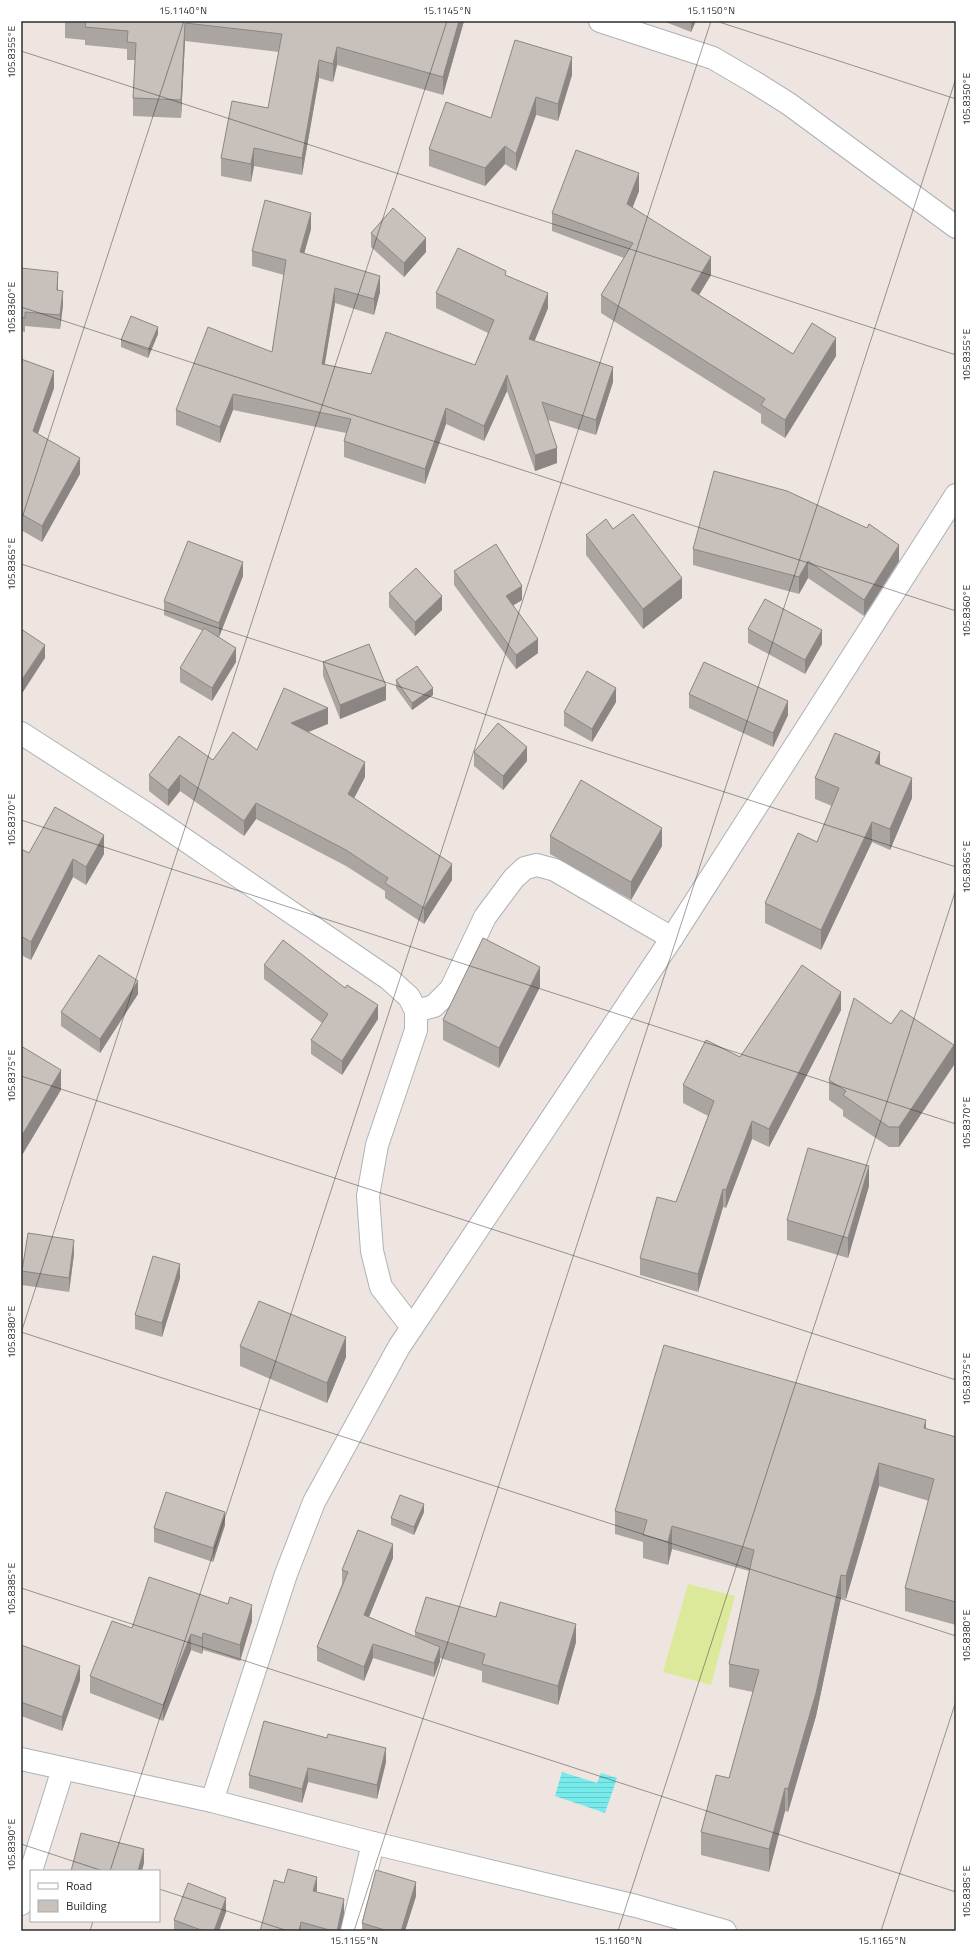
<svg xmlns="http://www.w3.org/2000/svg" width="977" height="1952" font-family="'Titillium Web',sans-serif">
<defs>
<pattern id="water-rules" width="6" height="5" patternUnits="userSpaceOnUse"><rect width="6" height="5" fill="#77ebec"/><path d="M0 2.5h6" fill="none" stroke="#67cacb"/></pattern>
</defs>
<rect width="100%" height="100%" fill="#eee5e0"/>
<polygon fill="#dce99b" points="688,1584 735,1596 711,1685 663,1672"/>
<polygon fill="url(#water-rules)" points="562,1772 597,1783 601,1773 617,1778 605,1813 555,1796"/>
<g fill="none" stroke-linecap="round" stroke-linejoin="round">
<g stroke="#adb2b9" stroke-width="24">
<g id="minor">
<polyline points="600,21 713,58 754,82 789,104 956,227"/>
<polyline points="21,733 147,814 389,979 409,997 416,1011 434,1006 451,989 485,917 514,878 525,868 537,865 555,870 672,938"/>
<polyline points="411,1326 381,1287 372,1251 368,1196 377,1145 416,1030 416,1011"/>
<polyline points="21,1759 212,1801 373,1843 636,1906 725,1931"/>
<polyline points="212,1801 286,1574 314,1502 399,1347 672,938 956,495"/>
<polyline points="31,1871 63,1769"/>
<polyline points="21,1904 31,1871"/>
<polyline points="352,1931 373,1843"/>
</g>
</g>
<use href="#minor" stroke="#fff" stroke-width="22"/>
</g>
<g fill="#aba5a1">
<polygon points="65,21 464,21 443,95 337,65 333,82 319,78 302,175 254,166 251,182 221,176 221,158 268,108 279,52 185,41 181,118 133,116 133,98 135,60 127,60 127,49 85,45 85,40 65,38"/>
<polygon points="663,21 696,21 691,32"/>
<polygon points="572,75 558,121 536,115 516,171 505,164 485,186 429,166 429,149 491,118"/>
<polygon points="639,191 632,208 711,275 699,295 793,354 836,356 785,438 761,423 761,414 601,313 601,295 624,258 552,231 552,213"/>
<polygon points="311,229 304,254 380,292 374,315 335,303 325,364 371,374 475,365 488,333 436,308 436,293 506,276 548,308 534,341 613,382 596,435 548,420 557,463 535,471 507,391 484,441 446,424 425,484 344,457 344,441 346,433 233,410 220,443 176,425 176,410 272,352 284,275 252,266 252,251"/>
<polygon points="371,233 426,252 404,277 371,247"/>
<polygon points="21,268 58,286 58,290 63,305 60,329 25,326 25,332 21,331"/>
<polygon points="158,334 148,358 121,347 121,340"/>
<polygon points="21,359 54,388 37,434 80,474 42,542 21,530"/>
<polygon points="613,529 682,598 643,629 586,555 586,535"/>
<polygon points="693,549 899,561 864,616 808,578 799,594 693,565"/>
<polygon points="454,571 522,600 513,605 538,653 516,669 454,585"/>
<polygon points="243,576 219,637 236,662 212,701 180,682 180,668 203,631 164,615 164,601"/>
<polygon points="389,593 442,610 415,636 389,607"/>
<polygon points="748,629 822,644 805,674 748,643"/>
<polygon points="323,662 386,700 340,719 323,676"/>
<polygon points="396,680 433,695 412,710 396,688"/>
<polygon points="689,694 788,715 773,747 689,708"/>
<polygon points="616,702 592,742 564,726 564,712"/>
<polygon points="328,724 308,732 365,777 354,798 452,880 424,924 385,898 385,891 346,866 256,819 244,836 180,791 168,806 149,791 149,775 257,750"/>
<polygon points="474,752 527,761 503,790 474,766"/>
<polygon points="880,764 912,798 890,850 872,842 821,950 765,923 765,903 817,842 832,806 815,799 815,778"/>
<polygon points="550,836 662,846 631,900 550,854"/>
<polygon points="21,849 29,853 104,854 86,885 73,877 31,960 21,955"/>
<polygon points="264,965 345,988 378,1019 342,1075 311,1054 311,1040 322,1023 264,979"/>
<polygon points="540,987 499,1068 443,1040 443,1020"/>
<polygon points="138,994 100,1053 61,1026 61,1012"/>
<polygon points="841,1010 769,1147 752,1139 726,1208 723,1207 698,1292 640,1275 640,1258 676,1202 708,1116 683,1103 683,1085"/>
<polygon points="954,1065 899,1147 889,1147 843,1116 843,1110 829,1100 829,1080"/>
<polygon points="869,1186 848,1258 787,1240 787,1220"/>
<polygon points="74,1254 69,1292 22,1285 22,1271"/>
<polygon points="180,1278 162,1337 135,1329 135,1315"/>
<polygon points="240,1346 346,1357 327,1403 240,1366"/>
<polygon points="926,1429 956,1437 956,1625 905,1611 905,1588 929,1501 879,1486 846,1599 841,1598 816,1716 788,1812 785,1811 769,1872 701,1855 701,1832 729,1778 753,1692 729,1687 729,1664 749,1571 672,1549 668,1565 643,1558 643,1542 615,1534 615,1511"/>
<polygon points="424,1512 414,1535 391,1525 391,1518"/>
<polygon points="225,1525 213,1562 154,1542 154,1528"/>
<polygon points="393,1558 369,1617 415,1637 415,1632 576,1642 558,1705 482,1682 482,1671 440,1658 440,1661 434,1677 373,1658 364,1681 317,1661 317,1647 342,1584 342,1570"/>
<polygon points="252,1621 240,1661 203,1650 202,1654 191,1650 163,1721 90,1693 90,1676 132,1628"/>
<polygon points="21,1645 80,1680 62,1731 21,1716"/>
<polygon points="264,1721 386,1762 377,1799 308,1782 302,1803 249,1788 249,1775"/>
<polygon points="317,1892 344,1913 340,1931 260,1931"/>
<polygon points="416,1896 405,1931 362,1931 362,1923"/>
<polygon points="226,1912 219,1931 174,1931 174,1920"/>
</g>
<g fill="#8b8683">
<polygon points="459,21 464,21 443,95 443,77"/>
<polygon points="691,21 696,21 691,32"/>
<polygon points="185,23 185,41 181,118 181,100"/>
<polygon points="337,47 337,65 333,82 333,64"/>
<polygon points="572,57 572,75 558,121 558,104"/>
<polygon points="319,60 319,78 302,175 302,158"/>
<polygon points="536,97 536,115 516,171 516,154"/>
<polygon points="505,146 505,164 485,186 485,168"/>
<polygon points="254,148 254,166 251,182 251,164"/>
<polygon points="639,173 639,191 627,222 627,204"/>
<polygon points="311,213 311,229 300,268 300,252"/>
<polygon points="426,238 426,252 404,277 404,263"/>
<polygon points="711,257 711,275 691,308 691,290"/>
<polygon points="58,272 58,286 57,304 57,290"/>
<polygon points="380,276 380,292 374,315 374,299"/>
<polygon points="335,288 335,303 322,379 322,364"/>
<polygon points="63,291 63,305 60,329 60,315"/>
<polygon points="548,293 548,308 529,355 529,339"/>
<polygon points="158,327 158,334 148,358 148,350"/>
<polygon points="836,338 836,356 785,438 785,420"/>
<polygon points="613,367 613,382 596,435 596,420"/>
<polygon points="54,371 54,388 33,448 33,431"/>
<polygon points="507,375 507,391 484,441 484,426"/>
<polygon points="233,394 233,410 220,443 220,427"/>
<polygon points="446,408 446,424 425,484 425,469"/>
<polygon points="557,448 557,463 535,471 535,455"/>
<polygon points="80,458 80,474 42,542 42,526"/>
<polygon points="899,545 899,561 864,616 864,600"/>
<polygon points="808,561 808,578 799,594 799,577"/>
<polygon points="243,562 243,576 219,637 219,623"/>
<polygon points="682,578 682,598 643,629 643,609"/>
<polygon points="522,586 522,600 506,610 506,596"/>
<polygon points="442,596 442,610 415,636 415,622"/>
<polygon points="822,630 822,644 805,674 805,660"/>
<polygon points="538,639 538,653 516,669 516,655"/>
<polygon points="45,645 45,658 21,695 21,681"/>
<polygon points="236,648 236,662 212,701 212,688"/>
<polygon points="386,686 386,700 340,719 340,705"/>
<polygon points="433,688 433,695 412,710 412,703"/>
<polygon points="616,688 616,702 592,742 592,729"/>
<polygon points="788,701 788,715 773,747 773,733"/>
<polygon points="328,708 328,724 291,739 291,723"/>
<polygon points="527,747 527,761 503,790 503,776"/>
<polygon points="880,752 880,772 875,763"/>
<polygon points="365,762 365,777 348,810 348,794"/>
<polygon points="180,775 180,791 168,806 168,790"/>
<polygon points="912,778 912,798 890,850 890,829"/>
<polygon points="256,803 256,819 244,836 244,821"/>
<polygon points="872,822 872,842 821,950 821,930"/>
<polygon points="662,828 662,846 631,900 631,882"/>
<polygon points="104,835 104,854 86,885 86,867"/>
<polygon points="73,859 73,877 31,960 31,942"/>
<polygon points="452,864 452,880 424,924 424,908"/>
<polygon points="540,967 540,987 499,1068 499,1048"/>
<polygon points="138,981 138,994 100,1053 100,1039"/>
<polygon points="841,992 841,1010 769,1147 769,1129"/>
<polygon points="378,1005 378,1019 342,1075 342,1061"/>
<polygon points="954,1045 954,1065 899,1147 899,1127"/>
<polygon points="61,1070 61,1090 21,1157 21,1137"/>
<polygon points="752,1121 752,1139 726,1208 726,1190"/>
<polygon points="869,1166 869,1186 848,1258 848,1238"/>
<polygon points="723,1189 723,1207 698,1292 698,1274"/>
<polygon points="74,1240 74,1254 69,1292 69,1278"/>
<polygon points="180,1264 180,1278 162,1337 162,1323"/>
<polygon points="346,1337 346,1357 327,1403 327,1383"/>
<polygon points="926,1420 926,1443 924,1428"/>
<polygon points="879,1463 879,1486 846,1599 846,1576"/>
<polygon points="424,1504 424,1512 414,1535 414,1527"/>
<polygon points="225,1512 225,1525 213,1562 213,1548"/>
<polygon points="672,1526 672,1549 668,1565 668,1542"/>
<polygon points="393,1544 393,1558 364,1629 364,1615"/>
<polygon points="841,1575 841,1598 816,1716 788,1812 788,1789"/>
<polygon points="252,1605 252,1621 240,1661 240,1645"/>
<polygon points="576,1624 576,1642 558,1705 558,1686"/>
<polygon points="203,1633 203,1650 202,1654 202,1638"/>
<polygon points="191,1634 191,1650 163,1721 163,1705"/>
<polygon points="373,1644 373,1658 364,1681 364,1667"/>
<polygon points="440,1647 440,1661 434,1677 434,1663"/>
<polygon points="80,1666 80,1680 62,1731 62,1717"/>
<polygon points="386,1748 386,1762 377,1799 377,1785"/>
<polygon points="308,1768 308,1782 302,1803 302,1789"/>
<polygon points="785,1788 785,1811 769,1872 769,1849"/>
<polygon points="144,1849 144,1863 142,1871 138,1871"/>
<polygon points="317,1877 317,1891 313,1891"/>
<polygon points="416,1882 416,1896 405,1931 401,1931"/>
<polygon points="226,1898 226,1912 219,1931 214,1931"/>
<polygon points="344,1899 344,1913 340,1931 337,1931"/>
<polygon points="301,1922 301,1931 299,1931"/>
</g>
<g fill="#c7c0bb" stroke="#8b8683">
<polygon points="77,21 459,21 443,77 337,47 333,64 319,60 302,158 254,148 251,164 221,158 232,101 268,108 282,34 185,23 181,100 133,98 136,43 127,42 128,31 85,27 86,22"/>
<polygon points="515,40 572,57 558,104 536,97 516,154 505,146 485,168 429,149 446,102 491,118"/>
<polygon points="576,150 639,173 627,204 711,257 691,290 793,354 812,323 836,338 785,420 761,405 765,399 601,295 633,243 552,213"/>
<polygon points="265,200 311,213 300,252 380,276 374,299 335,288 322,364 371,374 386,332 475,365 494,320 436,293 458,248 506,271 505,275 548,293 529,339 613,367 596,420 542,402 557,448 535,455 507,375 484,426 446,408 425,469 344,441 351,419 233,394 220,427 176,410 208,327 272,352 286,260 252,251"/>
<polygon points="393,208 426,238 404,263 371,233"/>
<polygon points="21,268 58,272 57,290 63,291 60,315 25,312 25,318 21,317"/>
<polygon points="131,316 158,327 148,350 121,340"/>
<polygon points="21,359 54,371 33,431 80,458 42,526 21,514"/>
<polygon points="714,471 787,491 867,528 869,524 899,545 864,600 808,561 799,577 693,549"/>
<polygon points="633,514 682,578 643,609 586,535 606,519 613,529"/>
<polygon points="188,541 243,562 219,623 164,601"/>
<polygon points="496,544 522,586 506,596 538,639 516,655 454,571"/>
<polygon points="416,568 442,596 415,622 389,593"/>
<polygon points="765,599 822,630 805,660 748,629"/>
<polygon points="204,628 236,648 212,688 180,668"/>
<polygon points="21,629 45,645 21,681"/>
<polygon points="369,644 386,686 340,705 323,662"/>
<polygon points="704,662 788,701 773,733 689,694"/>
<polygon points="417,666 433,688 412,703 396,680"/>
<polygon points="587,671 616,688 592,729 564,712"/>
<polygon points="284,688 328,708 291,723 365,762 348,794 452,864 424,908 385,883 388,878 346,850 256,803 244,821 180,775 168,790 149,775 179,736 213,760 233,732 257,750"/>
<polygon points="498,723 527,747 503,776 474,752"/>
<polygon points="835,733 880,752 875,763 912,778 890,829 872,822 821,930 765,903 798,833 817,842 839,788 815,778"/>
<polygon points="581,780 662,828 631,882 550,836"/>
<polygon points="55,807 104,835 86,867 73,859 31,942 21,936 21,849 29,853"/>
<polygon points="483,938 540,967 499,1048 443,1020"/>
<polygon points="283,940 345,988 347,985 378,1005 342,1061 311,1040 328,1014 264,965"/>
<polygon points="99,955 138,981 100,1039 61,1012"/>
<polygon points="802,965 841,992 769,1129 752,1121 726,1190 723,1189 698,1274 640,1258 657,1197 676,1202 714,1101 683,1085 706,1040 740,1057"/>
<polygon points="854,998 891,1024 901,1010 954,1045 899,1127 889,1127 843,1095 846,1091 829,1080"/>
<polygon points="21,1046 61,1070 21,1137"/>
<polygon points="808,1148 869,1166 848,1238 787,1220"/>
<polygon points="28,1233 74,1240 69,1278 22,1271"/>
<polygon points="153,1256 180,1264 162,1323 135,1315"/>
<polygon points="259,1301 346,1337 327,1383 240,1346"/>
<polygon points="664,1345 926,1420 924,1428 956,1437 956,1602 905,1588 934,1479 879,1463 846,1576 841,1575 816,1693 788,1789 785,1788 769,1849 701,1832 716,1775 729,1778 759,1670 729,1664 754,1550 672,1526 668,1542 643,1535 647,1520 615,1511"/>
<polygon points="166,1492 225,1512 213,1548 154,1528"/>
<polygon points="400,1495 424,1504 414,1527 391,1518"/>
<polygon points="358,1530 393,1544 364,1615 440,1647 434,1663 373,1644 364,1667 317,1647 348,1572 342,1570"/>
<polygon points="149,1577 228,1604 230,1597 252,1605 240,1645 203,1633 202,1638 191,1634 163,1705 90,1676 112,1621 132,1628"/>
<polygon points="426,1597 496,1617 500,1602 576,1624 558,1686 482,1664 485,1654 415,1632"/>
<polygon points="21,1645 80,1666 62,1717 21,1702"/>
<polygon points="264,1721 327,1738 328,1734 386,1748 377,1785 308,1768 302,1789 249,1775"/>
<polygon points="81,1833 144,1849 138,1871 71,1871"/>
<polygon points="288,1869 317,1877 313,1891 344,1899 337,1931 333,1931 301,1922 299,1931 260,1931 274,1880 284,1883"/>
<polygon points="376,1870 416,1882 401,1931 388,1931 362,1923"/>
<polygon points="188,1883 226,1898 214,1931 204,1931 174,1920"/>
</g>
<path fill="none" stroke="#2d2d2d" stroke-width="1" stroke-opacity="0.45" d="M716 21 956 99M21 51 956 355M21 307 956 611M21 521 184 21M21 564 956 867M21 820 956 1124M21 1076 956 1380M21 1332 956 1636M21 1333 447 21M21 1588 956 1892M21 1844 103 1871M110 1871 711 21M159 1889 288 1931M90 1931 93 1921M354 1931 956 78M618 1931 956 889M881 1931 956 1701"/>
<rect width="977" height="1952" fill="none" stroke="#ffffff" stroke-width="44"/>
<rect x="30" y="1870" width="130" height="52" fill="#ffffff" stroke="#ababab"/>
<rect x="38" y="1883" width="20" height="6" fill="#ffffff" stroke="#ababab"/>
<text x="66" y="1890" font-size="12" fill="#2d2d2d">Road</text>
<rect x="38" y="1900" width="20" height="12" fill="#c7c0bb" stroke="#ababab"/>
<text x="66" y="1910" font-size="12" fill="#2d2d2d">Building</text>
<rect x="22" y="22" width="933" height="1908" fill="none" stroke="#2d2d2d" stroke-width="1.5"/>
<g font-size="10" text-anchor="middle" fill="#2d2d2d">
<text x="183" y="14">15.1140°N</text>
<text x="447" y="14">15.1145°N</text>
<text x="711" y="14">15.1150°N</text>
<text transform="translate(11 52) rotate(-90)" y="4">105.8355°E</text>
<text transform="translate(966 99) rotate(-90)" y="4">105.8350°E</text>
<text transform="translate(11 308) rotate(-90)" y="4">105.8360°E</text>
<text transform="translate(966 355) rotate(-90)" y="4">105.8355°E</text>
<text transform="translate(11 564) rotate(-90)" y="4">105.8365°E</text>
<text transform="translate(966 611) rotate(-90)" y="4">105.8360°E</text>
<text transform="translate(11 820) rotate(-90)" y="4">105.8370°E</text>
<text transform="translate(966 867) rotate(-90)" y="4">105.8365°E</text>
<text transform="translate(11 1076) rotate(-90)" y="4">105.8375°E</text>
<text transform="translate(966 1123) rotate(-90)" y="4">105.8370°E</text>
<text transform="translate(11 1332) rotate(-90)" y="4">105.8380°E</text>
<text transform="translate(966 1379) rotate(-90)" y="4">105.8375°E</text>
<text transform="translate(11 1589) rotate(-90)" y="4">105.8385°E</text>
<text transform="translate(966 1636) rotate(-90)" y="4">105.8380°E</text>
<text transform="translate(11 1845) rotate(-90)" y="4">105.8390°E</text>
<text transform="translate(966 1892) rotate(-90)" y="4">105.8385°E</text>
<text x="354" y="1944">15.1155°N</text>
<text x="618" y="1944">15.1160°N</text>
<text x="882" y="1944">15.1165°N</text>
</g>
</svg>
